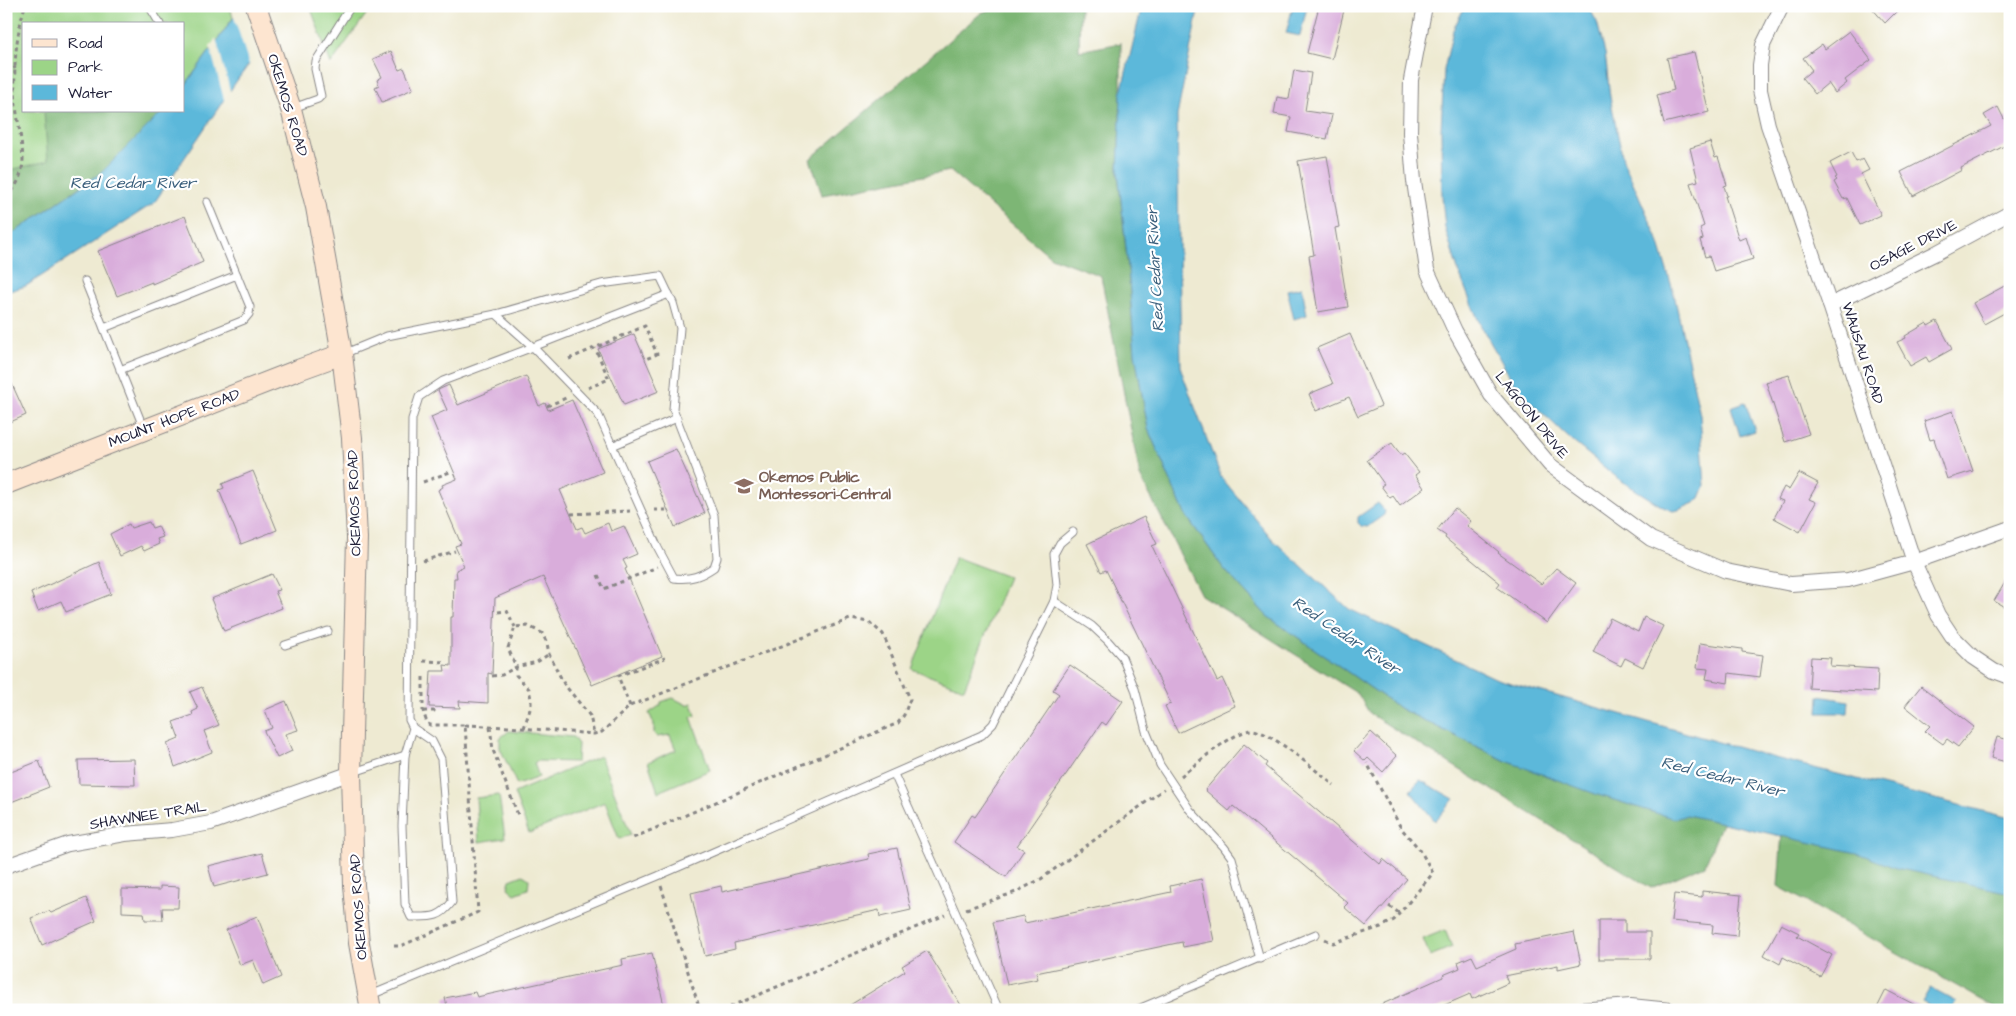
<svg xmlns="http://www.w3.org/2000/svg" width="2016" height="1016" font-family="'Architects Daughter',sans-serif">
<rect width="100%" height="100%" fill="#fff"/>
<filter id="ink" filterUnits="userSpaceOnUse"><feTurbulence type="fractalNoise" baseFrequency=".02" numOctaves="2"/><feDisplacementMap in="SourceGraphic" scale="10" xChannelSelector="R" yChannelSelector="G"/><feConvolveMatrix kernelMatrix="1 2 1 2 8 2 1 2 1" color-interpolation-filters="sRGB"/></filter>
<filter id="wash" filterUnits="userSpaceOnUse"><feTurbulence type="fractalNoise" baseFrequency=".0096" numOctaves="4" result="noise"/><feDisplacementMap in="SourceGraphic" scale="20" xChannelSelector="R" yChannelSelector="G"/><feGaussianBlur stdDeviation="1.12" result="paint"/><feColorMatrix in="noise" values="0 0 0 0 0 0 0 0 0 0 0 0 0 0 0 0 0 1.4 0 .05"/><feComposite in="paint" operator="in"/></filter>
<g filter="url(#wash)">
<rect width="100%" height="100%" fill="#eeead2"/>
<g fill="#9cd487" stroke="#5f7b61">
<polygon points="6,6 230,6 233,18 184,87 184,24 24,24 24,111 163,111 6,238"/>
<polygon points="310,6 372,6 331,64"/>
<polygon points="955,557 1008,577 964,689 912,669"/>
<polygon points="673,698 687,705 692,703 696,716 691,717 710,770 658,792 648,762 676,750 670,735 657,737 654,733 654,724 649,713 661,705 661,702"/>
<polygon points="509,731 573,737 578,744 577,762 537,761 534,763 539,777 517,785 500,748 500,738"/>
<polygon points="600,756 631,835 619,839 605,802 529,833 514,793"/>
<polygon points="499,795 505,838 479,842 476,798"/>
<polygon points="523,875 529,879 528,889 515,894 508,888 510,880"/>
<polygon points="1445,930 1452,947 1430,956 1423,939"/>
</g>
<g fill="#7db674" stroke="#506c58">
<polygon points="999,6 1080,6 1079,51 1121,43 1121,93 1118,172 1128,268 1135,354 1148,429 1185,514 1224,569 1267,616 1401,709 1506,761 1725,816 1705,865 1651,888 1370,714 1358,694 1201,595 1140,476 1101,276 1051,257 950,171 822,195 810,159 981,13"/>
<polygon points="44,111 163,111 102,172 6,238 6,171 48,161"/>
<polygon points="1782,833 2010,891 2010,1010 1996,1010 1996,1008 1778,886"/>
</g>
<g fill="#5cb8da" stroke="#3f6d8a">
<polygon points="242,6 293,6 238,79 154,203 26,286 6,292 6,238 102,172 163,111 184,111 184,87"/>
<polygon points="1142,6 1199,6 1177,116 1181,370 1221,477 1273,540 1349,609 1497,679 1771,757 2010,818 2010,893 1896,868 1857,853 1687,815 1675,819 1598,795 1506,761 1401,709 1267,616 1224,569 1185,514 1148,429 1135,354 1128,268 1118,172 1121,93"/>
<polygon points="1293,6 1307,7 1300,36 1286,33"/>
<polygon points="1465,6 1588,6 1597,22 1605,53 1610,97 1623,160 1657,237 1674,294 1700,415 1705,486 1700,498 1694,503 1678,510 1673,511 1663,507 1620,480 1572,441 1517,389 1481,326 1471,303 1458,270 1445,228 1442,196 1441,130 1444,70 1453,30"/>
<polygon points="1302,287 1307,315 1294,319 1287,290"/>
<polygon points="1745,402 1755,431 1740,436 1731,407"/>
<polygon points="1378,503 1385,511 1384,515 1367,527 1361,526 1358,523 1358,517"/>
<polygon points="1819,696 1849,701 1848,713 1818,713"/>
<polygon points="1420,780 1454,799 1435,821 1410,791"/>
<polygon points="1930,988 1956,1002 1952,1010 1937,1010 1922,1002"/>
</g>
<g fill="#eeead2">
<polygon points="239,6 295,6 250,67 233,14"/>
<polygon points="216,38 231,94 225,103 210,47"/>
</g>
<g id="blocks">
<g fill="#d9addb">
<polygon points="1319,6 1345,6 1332,59 1307,53"/>
<polygon points="1870,6 1902,6 1885,23"/>
<polygon points="1849,31 1871,60 1845,80 1847,83 1835,93 1828,83 1815,94 1802,78 1812,70 1803,58 1822,44 1825,49"/>
<polygon points="391,51 399,70 404,68 413,89 382,102 375,87 379,85 377,80 382,77 373,59"/>
<polygon points="1694,52 1709,112 1664,123 1657,95 1674,90 1667,58"/>
<polygon points="1294,70 1311,73 1305,111 1332,115 1327,139 1288,132 1291,117 1274,114 1277,97 1289,99"/>
<polygon points="1998,107 2004,119 2010,116 2010,143 1961,168 1962,170 1913,196 1901,172 1991,126 1984,115"/>
<polygon points="1710,142 1715,158 1718,157 1727,185 1724,186 1727,196 1725,196 1739,240 1746,237 1753,259 1714,271 1709,256 1705,257 1700,240 1703,239 1700,228 1704,226 1690,183 1698,181 1690,148"/>
<polygon points="1851,152 1856,162 1863,159 1869,170 1861,174 1881,215 1860,225 1847,198 1843,199 1834,182 1837,180 1835,178 1837,177 1830,163"/>
<polygon points="1327,156 1339,227 1335,228 1348,307 1318,312 1309,256 1314,255 1298,161"/>
<polygon points="185,216 203,262 152,284 152,282 117,296 98,251"/>
<polygon points="2010,283 2010,310 1984,324 1973,303"/>
<polygon points="1937,321 1952,349 1929,362 1926,357 1910,366 1897,342 1906,338 1905,336 1927,323 1928,326"/>
<polygon points="634,334 659,391 624,405 598,349"/>
<polygon points="1350,334 1381,406 1358,416 1349,397 1316,411 1309,394 1333,384 1317,348"/>
<polygon points="6,371 26,415 6,424"/>
<polygon points="1789,375 1809,434 1785,442 1766,382"/>
<polygon points="526,376 539,406 545,403 548,410 572,400 603,472 560,490 577,529 582,527 585,533 608,523 611,531 624,526 637,554 623,560 627,568 625,569 662,656 592,685 543,577 495,598 492,674 488,673 488,703 459,701 460,708 429,707 431,671 445,671 444,665 451,666 451,617 453,617 454,578 457,578 456,570 464,566 455,546 461,544 438,490 443,487 442,485 457,479 431,417 447,410 438,390 449,385 458,405"/>
<polygon points="1953,411 1973,471 1947,479 1934,439 1930,440 1924,421"/>
<polygon points="1392,443 1401,455 1404,453 1419,472 1415,475 1424,488 1400,506 1393,496 1390,498 1381,486 1384,484 1367,460"/>
<polygon points="676,449 705,513 675,527 647,461"/>
<polygon points="253,471 277,530 241,544 219,490 224,488 222,484"/>
<polygon points="1799,473 1818,483 1809,499 1816,502 1800,532 1774,518 1783,501 1778,499 1784,487 1789,490"/>
<polygon points="1455,508 1471,521 1467,526 1499,552 1498,553 1541,584 1556,568 1576,583 1547,623 1497,587 1500,583 1445,538 1446,536 1437,530"/>
<polygon points="1144,517 1157,544 1152,546 1217,681 1222,678 1235,706 1178,733 1165,706 1171,704 1106,570 1101,572 1087,544"/>
<polygon points="149,522 152,528 158,526 163,537 157,539 159,544 144,551 141,546 120,556 110,534 129,524 131,528"/>
<polygon points="99,562 111,594 66,612 61,601 38,611 31,593"/>
<polygon points="272,574 280,590 275,591 282,608 224,631 211,599"/>
<polygon points="2010,574 2010,610 1994,601"/>
<polygon points="1644,617 1663,626 1643,667 1625,658 1621,666 1593,652 1610,618 1638,632"/>
<polygon points="1700,643 1742,649 1742,652 1763,655 1760,677 1729,673 1728,683 1706,679 1708,669 1697,668"/>
<polygon points="1811,657 1831,658 1830,666 1878,669 1877,692 1809,688"/>
<polygon points="1070,665 1123,701 1106,725 1102,722 1017,846 1024,850 1006,877 954,842 972,815 975,817 1059,694 1053,690"/>
<polygon points="1921,686 1974,727 1958,747 1947,739 1943,744 1925,731 1930,726 1905,706"/>
<polygon points="202,687 219,725 204,731 212,752 175,767 167,743 179,738 173,722 193,715 192,712 198,709 190,692"/>
<polygon points="286,701 298,730 285,734 292,751 277,758 264,731 272,728 265,710"/>
<polygon points="1371,732 1397,756 1383,772 1368,758 1365,761 1354,751"/>
<polygon points="1997,737 2010,740 2010,763 1991,758"/>
<polygon points="1244,744 1267,763 1265,766 1380,864 1383,859 1407,879 1366,926 1344,907 1348,903 1233,806 1229,811 1205,790"/>
<polygon points="134,759 135,785 79,784 78,760"/>
<polygon points="39,761 49,787 6,804 6,774"/>
<polygon points="897,848 911,910 880,917 879,910 734,943 735,949 705,956 691,893 721,886 722,892 869,859 868,854"/>
<polygon points="262,853 268,873 214,887 208,866"/>
<polygon points="1201,879 1214,941 1183,947 1182,942 1036,973 1038,979 1007,985 993,922 1023,916 1025,923 1171,892 1170,886"/>
<polygon points="160,886 179,887 178,908 162,908 163,920 145,920 144,913 122,912 122,889 160,890"/>
<polygon points="1702,891 1741,895 1737,936 1712,933 1713,925 1671,921 1674,894 1702,897"/>
<polygon points="86,898 96,921 42,945 31,918 49,911 51,913"/>
<polygon points="257,916 281,977 263,985 253,960 240,965 226,930"/>
<polygon points="1599,920 1625,920 1625,932 1650,932 1650,959 1599,959"/>
<polygon points="1781,924 1799,933 1797,936 1832,955 1820,977 1783,957 1780,964 1764,955"/>
<polygon points="1574,932 1581,964 1558,969 1558,965 1505,976 1508,983 1472,999 1470,994 1433,1010 1369,1010 1443,977 1443,975 1460,968 1458,962 1472,956 1477,966 1516,949 1515,944"/>
<polygon points="927,951 961,1005 953,1010 842,1010 905,971 902,966"/>
<polygon points="652,953 665,1010 448,1010 445,998 475,992 477,997 623,965 622,959"/>
<polygon points="1886,990 1925,1010 1876,1010"/>
</g>
</g>
</g>
<g filter="url(#ink)">
<use href="#blocks" fill-opacity="0" stroke="#888686" stroke-width="1"/>
<g fill="none" stroke-linecap="round" stroke-linejoin="round">
<g stroke="#888686" stroke-width="9">
<g id="lane">
<polyline points="149,6 160,24"/>
<polyline points="293,108 318,99 321,96 315,69 316,61 351,6"/>
<polyline points="85,281 144,429"/>
<polyline points="496,314 533,347 669,294"/>
<polyline points="104,328 237,275"/>
<path d="M343 354 387 336 496 314 601 284 660 276 673 303 680 328 673 409 714 515 717 558 714 567C701 576 691 580 674 578L658 548 598 414 533 347 443 381 419 397 412 419 409 720 413 728 432 741 441 759 452 902C439 919 431 917 411 917L405 904 402 826 405 755 413 728"/>
<polyline points="120,370 244,320 249,314 250,307 207,202"/>
<polyline points="612,446 677,418"/>
<polyline points="1054,601 1092,626 1108,641 1122,657 1135,689 1146,731 1160,765 1190,810 1224,847 1232,858 1260,959"/>
<polyline points="285,645 328,631"/>
<polyline points="354,772 405,755"/>
<polyline points="894,774 999,1010"/>
<polyline points="371,995 658,876 982,735 993,724 1054,601 1057,585 1054,554 1060,543 1073,532"/>
<polyline points="1136,1010 1316,934"/>
</g>
</g>
<g stroke="#888686" stroke-width="16">
<g id="street">
<polyline points="1425,6 1411,80 1410,133 1414,181 1427,270 1455,331 1491,395 1550,465 1651,539 1726,571 1791,584 1848,580 1914,562 2010,528"/>
<polyline points="1782,6 1763,45 1760,65 1760,90 1768,125 1830,305 1914,562 1938,615 1952,636 1973,657 1994,671 2010,677"/>
<polyline points="1830,305 1934,254 2010,213"/>
<polyline points="6,866 68,844 125,834 172,830 211,823 351,773"/>
<polyline points="1578,1010 1631,1006 1670,1010"/>
</g>
</g>
<g stroke="#888686" stroke-width="22">
<g id="secondary">
<polyline points="256,6 291,109 316,207 342,354 352,438 357,538 351,773 354,885 359,943 371,1010"/>
<polyline points="6,484 298,370 342,354"/>
</g>
</g>
<g stroke="#888686" stroke-width="3" stroke-dasharray="4 4" stroke-linecap="butt">
<polyline points="6,72 16,67"/>
<path d="M6 197C17 189 23 172 23 159 22 142 18 123 16 106 13 73 15 38 25 6"/>
<polyline points="569,359 645,326 657,354 646,359"/>
<polyline points="588,388 609,379 595,348"/>
<polyline points="547,406 566,398"/>
<polyline points="423,482 450,472"/>
<polyline points="654,510 666,510"/>
<polyline points="571,514 630,511"/>
<polyline points="423,561 455,551"/>
<polyline points="598,575 604,589 657,567"/>
<polyline points="498,612 507,611 515,627"/>
<polyline points="423,661 447,662"/>
<polyline points="492,676 502,675 516,667 537,662 549,654"/>
<polyline points="630,706 618,676 665,658"/>
<polyline points="423,711 434,711 434,707"/>
<polyline points="465,725 508,727 594,734 602,732 630,706 850,619 869,622 883,634 910,699 904,715 898,723 633,838"/>
<polyline points="490,727 493,750 518,815"/>
<polyline points="524,728 531,706 531,699 529,689 516,675 516,667 508,648 515,627 528,626 542,633 547,643 549,654 564,684 590,716 594,734"/>
<path d="M1181 776C1196 764 1233 732 1251 730 1269 729 1318 773 1334 785"/>
<polyline points="661,886 700,1010"/>
<polyline points="1389,906 1399,913"/>
<polyline points="966,909 1016,892 1041,879 1164,789"/>
<polyline points="1325,939 1333,943 1381,927 1394,920 1433,873 1420,850 1401,828 1367,763"/>
<polyline points="394,946 401,946 478,912 465,725 430,725 427,723 423,711 423,674"/>
<polyline points="723,1010 945,915"/>
</g>
<use href="#lane" stroke="#fff" stroke-width="7"/>
<use href="#street" stroke="#fff" stroke-width="14"/>
<use href="#secondary" stroke="#fde5d0" stroke-width="20"/>
</g>
</g>
<defs>
<g id="school-bare" transform="scale(1.5)"><path d="M0-5L7-2L0 1L-7-2ZM-4 1L0 2.5L4 1V4Q0 6-4 4Z" fill="#8d6e63" stroke="#fff" stroke-width="2.5" paint-order="stroke"/></g>
</defs>
<g fill-rule="evenodd">
<use href="#school-bare" x="744" y="486"/>
</g>
<g text-anchor="middle" stroke-width="4.5" stroke-linejoin="round" paint-order="stroke">
<g font-size="15" fill="#22223b" stroke="#fff">
<text transform="translate(288 105) rotate(73)" y="5">OKEMOS ROAD</text>
<text transform="translate(1913 245) rotate(-27)" y="5">OSAGE DRIVE</text>
<text transform="translate(1863 353) rotate(72)" y="5">WAUSAU ROAD</text>
<text transform="translate(1532 415) rotate(51)" y="5">LAGOON DRIVE</text>
<text transform="translate(174 418) rotate(-21)" y="5">MOUNT HOPE ROAD</text>
<text transform="translate(354 503) rotate(-92)" y="5">OKEMOS ROAD</text>
<text transform="translate(148 815) rotate(-9)" y="5">SHAWNEE TRAIL</text>
<text transform="translate(358 907) rotate(-94)" y="5">OKEMOS ROAD</text>
</g>
<g font-size="15" font-weight="bold" fill="#785e54" stroke="#fff" text-anchor="start">
<text x="759" y="482">Okemos Public<tspan x="759" dy="17">Montessori-Central</tspan></text>
</g>
<g font-size="16" font-style="italic" fill="#395e7b" stroke="#fff">
<text x="133" y="188">Red Cedar River</text>
<text transform="translate(1154 269) rotate(-93)" y="6">Red Cedar River</text>
<text transform="translate(1347 635) rotate(34)" y="6">Red Cedar River</text>
<text transform="translate(1723 776) rotate(14)" y="6">Red Cedar River</text>
</g>
</g>
<rect width="2016" height="1016" fill="none" stroke="#fff" stroke-width="25"/>
<rect x="22" y="22" width="162" height="90" fill="#ffffff" stroke="#a7a7b1"/>
<rect x="32" y="39" width="25" height="8" fill="#fde5d0" stroke="#a7a7b1"/>
<text x="68" y="48" font-size="15" fill="#22223b">Road</text>
<rect x="32" y="60" width="25" height="15" fill="#9cd487" stroke="#a7a7b1"/>
<text x="68" y="72" font-size="15" fill="#22223b">Park</text>
<rect x="32" y="85" width="25" height="15" fill="#5cb8da" stroke="#a7a7b1"/>
<text x="68" y="98" font-size="15" fill="#22223b">Water</text>
</svg>
